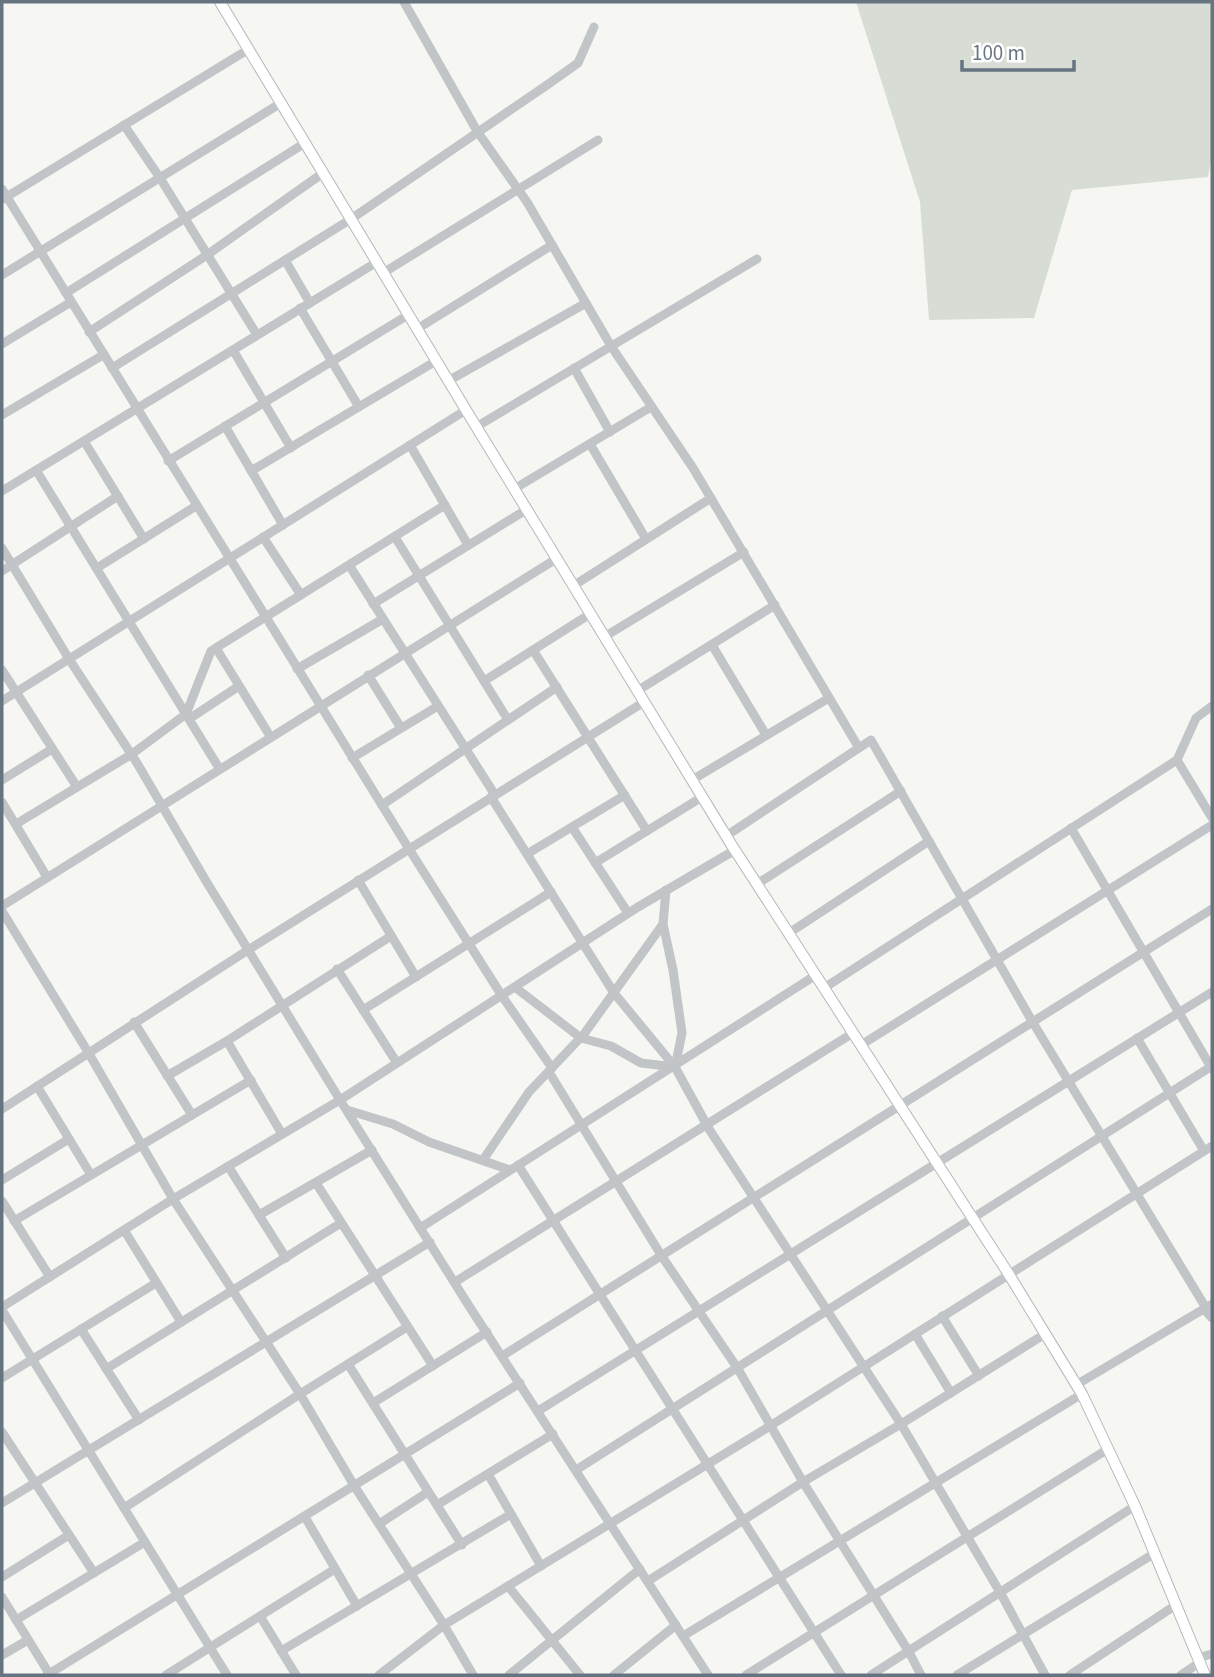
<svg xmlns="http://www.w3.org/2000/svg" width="1214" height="1677" font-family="'Source Sans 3',sans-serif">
<rect width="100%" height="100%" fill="#f6f6f3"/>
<polygon fill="#d7ddd4" points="856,2 1212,2 1212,157 1208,177 1072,190 1034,318 929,320 920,202"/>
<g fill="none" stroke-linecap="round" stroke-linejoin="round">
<g stroke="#b4b8bc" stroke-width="12">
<polyline id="major" points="220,2 466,410 731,844 1008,1273 1082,1394 1135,1506 1205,1675"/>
</g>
<g stroke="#c1c5c8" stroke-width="9">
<polyline points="404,2 477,131 527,202 611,346 693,468 859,748"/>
<polyline points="124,125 160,178 257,335"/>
<polyline points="2,189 409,849 502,996 552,1068"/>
<polyline points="3,199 249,49"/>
<polyline points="285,260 310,303"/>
<polyline points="383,273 598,140"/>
<polyline points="2,275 281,103"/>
<polyline points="66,293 305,143"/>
<polyline points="300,308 359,407"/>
<polyline points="417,329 552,245"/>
<polyline points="89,332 207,255 323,173"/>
<polyline points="2,344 71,302"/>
<polyline points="233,350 291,448"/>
<polyline points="112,368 351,219 547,85 578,63 594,27"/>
<polyline points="574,368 610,432"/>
<polyline points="448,381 586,303"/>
<polyline points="2,415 103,355"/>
<polyline points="225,426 283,525"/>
<polyline points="476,427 757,259"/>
<polyline points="84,441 144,539"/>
<polyline points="590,444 646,539"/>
<polyline points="410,445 468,545"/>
<polyline points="168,461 408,315"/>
<polyline points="36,470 219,768"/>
<polyline points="251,471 436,361"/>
<polyline points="514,489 651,407"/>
<polyline points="2,491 377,262"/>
<polyline points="263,537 301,595"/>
<polyline points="395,537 508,720"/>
<polyline points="2,548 69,659 137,763 206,881 340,1100 469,1306 708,1675"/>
<polyline points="349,565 495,795"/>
<polyline points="97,568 196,506"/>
<polyline points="2,571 118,496"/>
<polyline points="573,586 711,498"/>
<polyline points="373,604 526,510"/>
<polyline points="604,637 744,552"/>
<polyline points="712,645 766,735"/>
<polyline points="216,648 270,736"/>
<polyline points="533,650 647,831"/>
<polyline points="297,669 383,619"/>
<polyline points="2,670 77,787"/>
<polyline points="368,675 401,728"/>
<polyline points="484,681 590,614"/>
<polyline points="637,691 775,605"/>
<polyline points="2,701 466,410"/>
<polyline points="189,719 239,686"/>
<polyline points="352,758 438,706"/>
<polyline points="1177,760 1212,818"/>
<polyline points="2,780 52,749"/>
<polyline points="692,780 829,698"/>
<polyline points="491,797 614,993 675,1067 709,1129 901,1424 1001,1594 1045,1675"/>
<polyline points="2,802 47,877"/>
<polyline points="382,805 557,687"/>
<polyline points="16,824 132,754 186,714 211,651 445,505"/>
<polyline points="572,827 628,913"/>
<polyline points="1071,828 1212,1069"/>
<polyline points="726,836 871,740 1032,1021 1206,1308"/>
<polyline points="527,854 625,795"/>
<polyline points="595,863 702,797"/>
<polyline points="358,880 416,977"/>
<polyline points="757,884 901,791"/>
<polyline points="2,906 556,559"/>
<polyline points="2,911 88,1052 173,1199 300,1394 355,1487 444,1625 473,1675"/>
<polyline points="789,933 929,841"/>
<polyline points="337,969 397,1063"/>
<polyline points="516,988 581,1038 611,1046 641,1063 675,1067 682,1033 673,970 663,924"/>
<polyline points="824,988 1177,760 1196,718 1212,706"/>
<polyline points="363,1010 551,892"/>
<polyline points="134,1022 192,1115"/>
<polyline points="1137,1038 1204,1151"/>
<polyline points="227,1041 282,1134"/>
<polyline points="861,1045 1212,825"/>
<polyline points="549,1072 661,1255 738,1369 803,1482 909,1652 921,1675"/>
<polyline points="167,1076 227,1041 391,936"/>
<polyline points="37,1086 91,1175"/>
<polyline points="2,1109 248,950 644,702"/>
<polyline points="347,1110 393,1124 429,1142 510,1170"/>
<polyline points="483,1160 529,1092 584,1034 663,924 666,890"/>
<polyline points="518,1165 841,1675"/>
<polyline points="228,1166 286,1258"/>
<polyline points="2,1180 69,1139"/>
<polyline points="316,1183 433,1366"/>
<polyline points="2,1201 50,1277"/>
<polyline points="259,1215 372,1150"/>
<polyline points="14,1221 251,1080"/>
<polyline points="420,1228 816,975"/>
<polyline points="124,1230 181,1322"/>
<polyline points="455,1282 853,1033"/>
<polyline points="2,1307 173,1199 340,1100 638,907 735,850"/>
<polyline points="1204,1309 1212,1318"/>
<polyline points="2,1310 227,1675"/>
<polyline points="942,1316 979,1376"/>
<polyline points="81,1329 139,1420"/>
<polyline points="915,1334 951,1393"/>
<polyline points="502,1356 1212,909"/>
<polyline points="348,1364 462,1545"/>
<polyline points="106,1369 341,1223"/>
<polyline points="2,1378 156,1283"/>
<polyline points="1076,1385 1212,1304"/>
<polyline points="373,1403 487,1332"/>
<polyline points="538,1411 1212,992"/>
<polyline points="2,1432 94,1573"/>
<polyline points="576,1470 1212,1066"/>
<polyline points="488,1474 541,1566"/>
<polyline points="2,1503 430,1242"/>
<polyline points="437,1505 553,1434"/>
<polyline points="124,1508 300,1394 407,1327"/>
<polyline points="305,1517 357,1606"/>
<polyline points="379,1524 428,1492"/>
<polyline points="2,1577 69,1535"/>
<polyline points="648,1581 803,1482 901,1424 1045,1334"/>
<polyline points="508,1586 580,1675"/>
<polyline points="2,1597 50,1675"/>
<polyline points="260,1616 296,1675"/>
<polyline points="16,1620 145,1542"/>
<polyline points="683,1636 1082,1394"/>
<polyline points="281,1651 511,1514"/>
<polyline points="2,1655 28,1640"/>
<polyline points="1197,1658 1212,1654"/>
<polyline points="47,1675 520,1383"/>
<polyline points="166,1675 335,1569"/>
<polyline points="379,1675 444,1625 770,1426 1212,1146"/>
<polyline points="509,1675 640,1569"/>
<polyline points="614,1675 676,1625"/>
<polyline points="746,1675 1108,1449"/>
<polyline points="871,1675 1135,1506"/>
<polyline points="957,1675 1155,1553"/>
<polyline points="1070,1675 1176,1605"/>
<polyline points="1181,1675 1199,1663"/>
</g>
<use href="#major" stroke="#fff" stroke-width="10"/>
</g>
<rect width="1214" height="1677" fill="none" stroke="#667482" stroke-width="7"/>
<path d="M962 60v10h112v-10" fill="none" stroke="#667482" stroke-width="3.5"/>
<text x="972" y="60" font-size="21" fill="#667482" stroke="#ffffff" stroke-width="5" paint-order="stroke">100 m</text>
</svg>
